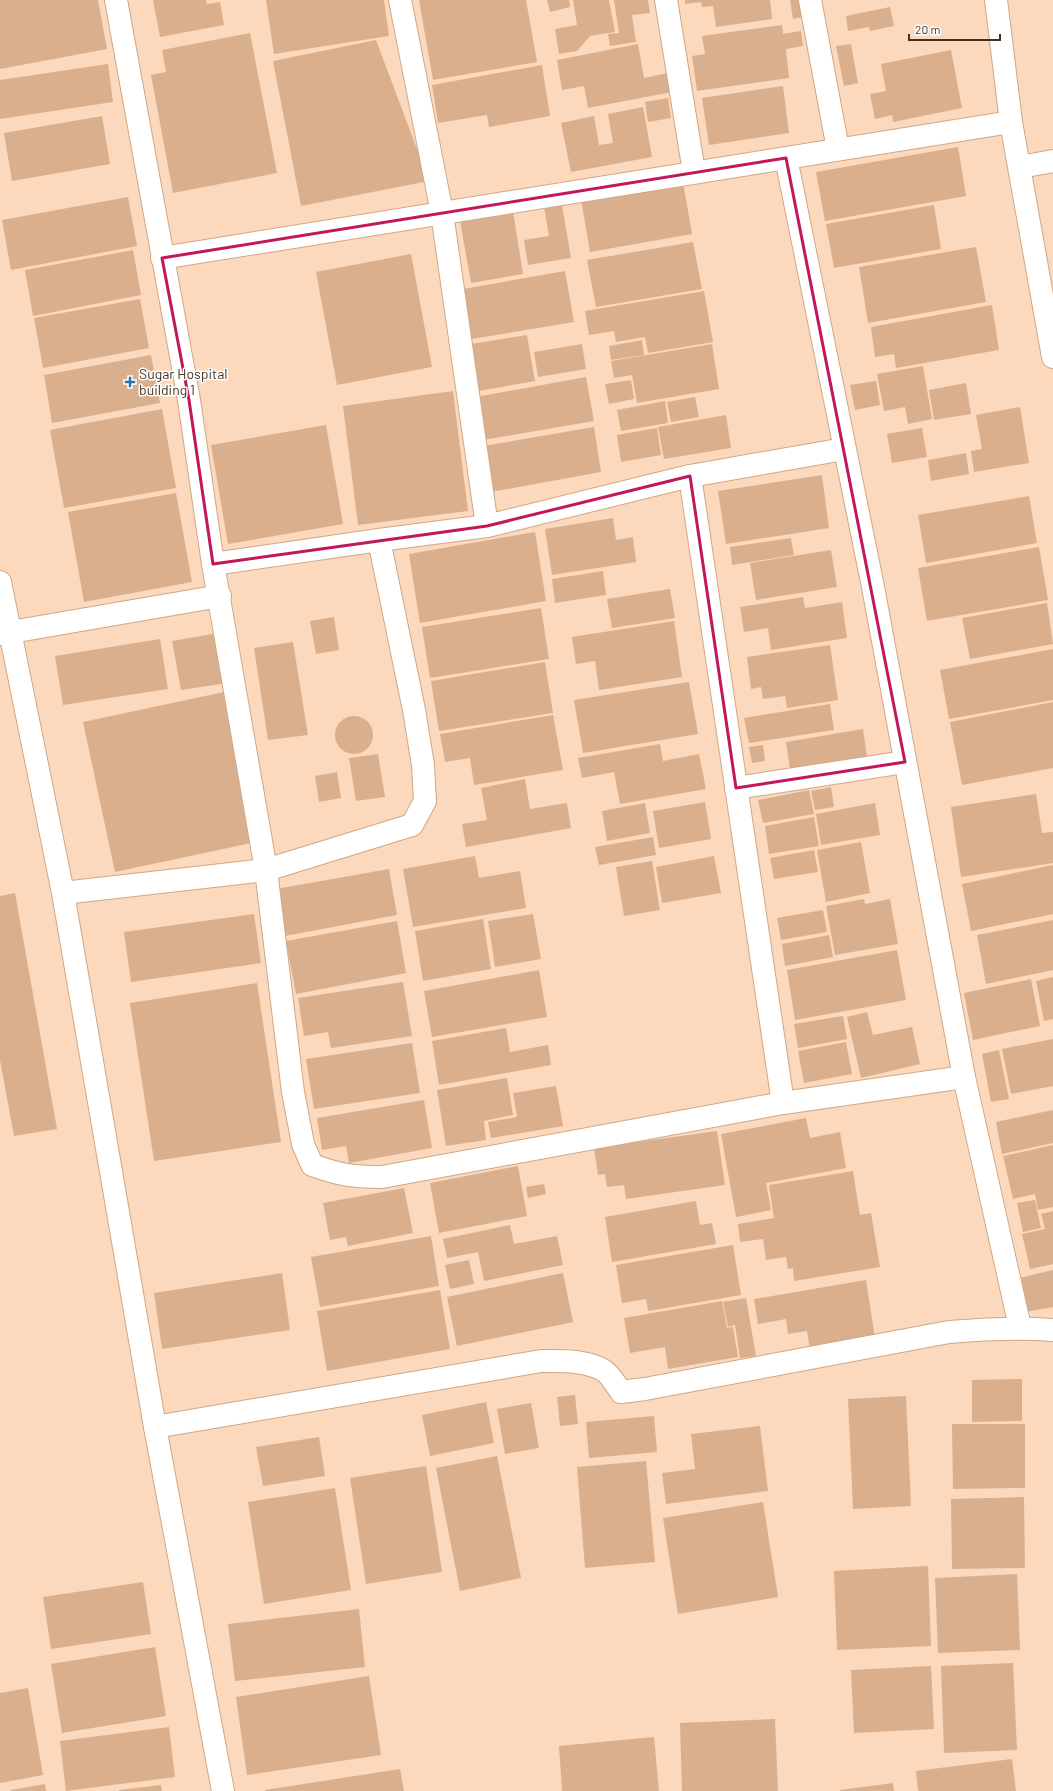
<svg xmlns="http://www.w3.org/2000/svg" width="1053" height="1791" font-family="Barlow,sans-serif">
<rect width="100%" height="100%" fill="#fcd9bd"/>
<g fill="#daaf8d">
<polygon points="0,0 98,0 107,49 0,69"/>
<polygon points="153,0 206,0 207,4 220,2 224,25 160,37"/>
<polygon points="266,0 384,0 389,36 274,54"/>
<polygon points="419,0 526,0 537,62 433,80"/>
<polygon points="547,0 569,0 570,7 550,12"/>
<polygon points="573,0 609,0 615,32 590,36 577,51 559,54 555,29 577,25"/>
<polygon points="614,0 648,0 650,13 632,15 636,42 610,46 608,34 619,33"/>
<polygon points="685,0 770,0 772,19 716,27 713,6 702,7 701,2 685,4"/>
<polygon points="790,0 799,0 802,17 793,19"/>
<polygon points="890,7 894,26 870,31 869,27 848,31 846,16"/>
<polygon points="782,25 783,34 801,31 803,46 786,49 789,78 697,91 692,56 705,54 702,36"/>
<polygon points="250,33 277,173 173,193 151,75 166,72 162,50"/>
<polygon points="376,40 429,181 301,206 273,61"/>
<polygon points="638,44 644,78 668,73 672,92 588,108 584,86 562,90 557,60"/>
<polygon points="851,44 858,83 844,86 836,46"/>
<polygon points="951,50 962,108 893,122 892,115 875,119 870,94 886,91 881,64"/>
<polygon points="108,64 113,102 0,119 0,80"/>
<polygon points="542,65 550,116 489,127 487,115 438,123 432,85"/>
<polygon points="783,86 789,133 709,145 702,98"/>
<polygon points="668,98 671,118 648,122 645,102"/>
<polygon points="643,107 652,157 571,172 561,123 594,116 599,145 613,143 608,114"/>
<polygon points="102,116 110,164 12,181 4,133"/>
<polygon points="958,147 966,196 825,221 816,172"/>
<polygon points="683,182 692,234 590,252 581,199"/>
<polygon points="128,197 137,246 11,270 2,220"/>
<polygon points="562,205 571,258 528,265 524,240 549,236 544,207"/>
<polygon points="934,205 941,249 834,268 826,224"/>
<polygon points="513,211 523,274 471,283 460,221"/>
<polygon points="693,242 702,289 596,307 587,260"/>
<polygon points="976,247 986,302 868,323 859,267"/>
<polygon points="133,250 141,295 33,316 25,270"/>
<polygon points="411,254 432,367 337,385 316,272"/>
<polygon points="565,271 574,322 466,340 458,290"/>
<polygon points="704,291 713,342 648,353 645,337 616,342 614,331 589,335 585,311"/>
<polygon points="140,299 149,348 43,368 34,318"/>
<polygon points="992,305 999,350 896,368 894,354 875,357 871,327"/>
<polygon points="527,335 535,381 479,391 471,344"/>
<polygon points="642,340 644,355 611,360 609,346"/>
<polygon points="582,344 586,369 538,377 534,352"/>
<polygon points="712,344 719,389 637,403 632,375 614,378 611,361"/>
<polygon points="151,355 160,403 52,423 44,375"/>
<polygon points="923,366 932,419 908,424 905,407 884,411 877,374"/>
<polygon points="586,377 594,421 483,440 476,397"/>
<polygon points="631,380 634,399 609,404 605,384"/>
<polygon points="876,381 880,405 855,410 850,385"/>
<polygon points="966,383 971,414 934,420 929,390"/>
<polygon points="453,391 468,511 358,525 343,406"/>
<polygon points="695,397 699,417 671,422 667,402"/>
<polygon points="665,401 668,423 621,431 617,410"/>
<polygon points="1020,407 1029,463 974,472 971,451 982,449 976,415"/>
<polygon points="162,409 176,488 64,508 50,430"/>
<polygon points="726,415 731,448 664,459 658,427"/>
<polygon points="326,425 343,524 228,544 211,445"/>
<polygon points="594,427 601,472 491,492 483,446"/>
<polygon points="657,428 661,455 621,462 617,435"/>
<polygon points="922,428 927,457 892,463 887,434"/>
<polygon points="966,453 969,474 931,481 928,460"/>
<polygon points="822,475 829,528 726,544 718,491"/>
<polygon points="176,493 192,582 84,602 68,512"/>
<polygon points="1029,496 1037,543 926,563 918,515"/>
<polygon points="613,518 616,540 633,537 636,562 552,575 545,529"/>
<polygon points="535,532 546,601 420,623 409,554"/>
<polygon points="791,538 794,555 732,565 730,547"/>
<polygon points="1039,547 1048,600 927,621 918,568"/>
<polygon points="831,550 837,587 756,600 750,563"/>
<polygon points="603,571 606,595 555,603 552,579"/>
<polygon points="670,589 675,618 612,628 607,599"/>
<polygon points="803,597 805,608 842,602 847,638 771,650 768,628 744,632 740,607"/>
<polygon points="1047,603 1053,644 970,659 962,618"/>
<polygon points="541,608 549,659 430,678 422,627"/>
<polygon points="334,617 339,650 316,654 310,621"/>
<polygon points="674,621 682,677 599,690 595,661 576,664 572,637"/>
<polygon points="218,633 227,683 181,690 172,641"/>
<polygon points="160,639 168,689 63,705 55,656"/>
<polygon points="293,642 308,735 268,740 254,648"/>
<polygon points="830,645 838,700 787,708 785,696 763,699 761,687 751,689 747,657"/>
<polygon points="1053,649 1053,700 949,719 940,670"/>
<polygon points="545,662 553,713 439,731 431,681"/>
<polygon points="689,682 698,734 583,753 574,700"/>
<polygon points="224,692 256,842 115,872 83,722"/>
<polygon points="1053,702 1053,768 962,785 950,722"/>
<polygon points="830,704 834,730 749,743 744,718"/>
<polygon points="553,715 563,770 474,785 470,758 445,762 440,734"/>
<circle cx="354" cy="735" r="19"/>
<polygon points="863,729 867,757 790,769 786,742"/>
<polygon points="660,744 663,761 699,754 706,789 620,804 614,772 582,778 578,758"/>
<polygon points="763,745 765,761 752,763 749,747"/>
<polygon points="378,754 385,797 356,801 349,758"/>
<polygon points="337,772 341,798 319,802 315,776"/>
<polygon points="525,779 530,809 567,803 571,828 466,847 462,824 487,820 481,788"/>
<polygon points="831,787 834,807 815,810 811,791"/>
<polygon points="809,790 814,814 763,823 758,800"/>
<polygon points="1036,794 1042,833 1053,832 1053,863 961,877 951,807"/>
<polygon points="705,802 711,839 659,848 653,811"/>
<polygon points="645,803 650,833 607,841 602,811"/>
<polygon points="875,803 880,835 821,845 816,814"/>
<polygon points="814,817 819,846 769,854 765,826"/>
<polygon points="653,837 656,855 599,865 595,847"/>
<polygon points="861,842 870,893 826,902 817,850"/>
<polygon points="814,850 818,872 774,879 770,858"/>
<polygon points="475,856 479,878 520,871 526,908 413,927 403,869"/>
<polygon points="714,856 721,893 662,903 656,867"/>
<polygon points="652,861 660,910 624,916 616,867"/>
<polygon points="1053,865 1053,914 971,931 962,884"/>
<polygon points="389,869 397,915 285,936 276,889"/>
<polygon points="15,893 57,1129 14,1136 0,1060 0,896"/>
<polygon points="864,899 865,904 890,899 898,944 835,955 826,906"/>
<polygon points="823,910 827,932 781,940 777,918"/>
<polygon points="254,914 261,963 131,982 124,932"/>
<polygon points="533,914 541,959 495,967 488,921"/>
<polygon points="483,919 491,969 423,981 415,931"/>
<polygon points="1053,920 1053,970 986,984 977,935"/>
<polygon points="397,921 406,973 296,994 286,941"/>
<polygon points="829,935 833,957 785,966 782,944"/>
<polygon points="897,950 906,1000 795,1020 787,970"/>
<polygon points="539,970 547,1017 432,1037 424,991"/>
<polygon points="1053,977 1053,1019 1044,1021 1036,981"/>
<polygon points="1031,979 1040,1026 973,1040 964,993"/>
<polygon points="403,982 412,1036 331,1048 328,1032 304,1036 298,998"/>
<polygon points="257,983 281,1142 154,1161 130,1003"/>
<polygon points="867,1012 873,1035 912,1027 920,1064 861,1078 847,1017"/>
<polygon points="843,1016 847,1039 798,1048 794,1024"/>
<polygon points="506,1028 510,1052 548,1045 551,1065 439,1085 432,1041"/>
<polygon points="1053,1039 1053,1086 1011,1094 1002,1049"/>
<polygon points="846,1042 852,1074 804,1083 798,1051"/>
<polygon points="412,1043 420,1093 314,1109 306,1059"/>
<polygon points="999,1050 1009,1099 991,1102 982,1054"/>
<polygon points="507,1078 513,1115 484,1121 486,1140 446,1146 437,1090"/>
<polygon points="556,1086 563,1126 491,1138 488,1122 517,1117 513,1093"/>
<polygon points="424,1100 432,1148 349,1163 346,1146 322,1150 317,1118"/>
<polygon points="1053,1110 1053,1143 1002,1154 996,1122"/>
<polygon points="806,1118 810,1138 840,1132 846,1168 766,1183 771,1210 736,1217 721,1134"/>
<polygon points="717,1131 725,1185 626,1199 624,1185 607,1187 605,1174 598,1175 594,1148"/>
<polygon points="1053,1145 1053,1207 1038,1210 1035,1194 1013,1199 1003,1156"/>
<polygon points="518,1166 527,1216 439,1233 430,1183"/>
<polygon points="853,1171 860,1215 871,1213 880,1267 794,1281 793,1268 788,1269 786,1257 766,1260 763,1239 740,1242 738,1224 774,1218 769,1185"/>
<polygon points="544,1184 546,1194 528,1198 526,1187"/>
<polygon points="404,1188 413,1233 348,1246 346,1237 330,1240 323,1203"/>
<polygon points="1035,1200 1041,1228 1023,1232 1017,1203"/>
<polygon points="696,1201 700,1225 712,1223 716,1244 612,1262 605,1217"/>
<polygon points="1053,1211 1053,1264 1030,1269 1022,1234 1045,1229 1041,1214"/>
<polygon points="510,1225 514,1244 557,1236 563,1265 484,1281 478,1252 447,1258 443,1239"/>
<polygon points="431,1236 439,1286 320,1307 311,1257"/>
<polygon points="733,1245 741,1295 648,1311 646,1299 622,1303 616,1265"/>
<polygon points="469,1260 474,1284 450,1289 445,1265"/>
<polygon points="1053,1270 1053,1307 1026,1312 1019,1278"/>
<polygon points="282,1273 290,1330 162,1349 154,1293"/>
<polygon points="563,1273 573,1322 457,1346 447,1297"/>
<polygon points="866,1280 875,1338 810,1349 807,1331 788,1334 786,1319 758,1324 754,1299"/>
<polygon points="440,1290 450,1349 327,1371 317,1311"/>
<polygon points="746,1298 756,1356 740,1358 735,1325 728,1327 723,1302"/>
<polygon points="722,1301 727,1328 733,1327 738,1357 668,1369 665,1347 630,1353 624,1318"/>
<polygon points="1022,1379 1022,1421 972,1422 972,1380"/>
<polygon points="575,1395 578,1424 560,1426 557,1397"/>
<polygon points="906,1396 911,1506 853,1509 848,1399"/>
<polygon points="486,1402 494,1443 430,1456 422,1415"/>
<polygon points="531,1403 539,1448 505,1454 497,1409"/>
<polygon points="654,1416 657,1452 589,1458 586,1422"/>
<polygon points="952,1424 1025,1424 1025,1488 953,1489"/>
<polygon points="760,1426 768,1491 666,1504 662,1473 695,1469 691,1434"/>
<polygon points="319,1437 325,1476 263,1486 256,1447"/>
<polygon points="497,1456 521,1578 460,1591 436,1468"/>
<polygon points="646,1461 655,1562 585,1568 577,1467"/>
<polygon points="426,1466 442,1572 366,1584 350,1478"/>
<polygon points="335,1488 351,1590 264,1604 248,1502"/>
<polygon points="1024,1497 1025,1568 952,1569 951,1499"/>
<polygon points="763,1502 778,1597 678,1614 663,1518"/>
<polygon points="928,1566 931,1646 837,1650 834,1571"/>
<polygon points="1017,1574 1020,1650 938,1653 935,1578"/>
<polygon points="143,1582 151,1634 51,1649 43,1597"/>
<polygon points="359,1609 365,1667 235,1681 228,1624"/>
<polygon points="155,1647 166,1716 62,1733 51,1664"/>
<polygon points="1013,1663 1017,1750 944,1753 941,1666"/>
<polygon points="931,1666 934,1729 854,1733 851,1670"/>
<polygon points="369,1676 381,1755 247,1775 236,1697"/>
<polygon points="28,1688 43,1775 0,1783 0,1693"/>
<polygon points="775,1719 778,1791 682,1791 680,1723"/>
<polygon points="169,1727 175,1777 66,1791 60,1741"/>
<polygon points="654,1737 659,1791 562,1791 559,1746"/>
<polygon points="1012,1759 1016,1791 918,1791 916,1771"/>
<polygon points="400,1769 404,1791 265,1791 265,1790"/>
<polygon points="893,1783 894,1791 840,1791 840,1790"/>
<polygon points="45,1784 46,1791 11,1791 11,1790"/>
<polygon points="161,1785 162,1791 119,1791 119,1790"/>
</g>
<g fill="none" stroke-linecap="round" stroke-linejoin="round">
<g stroke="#d1a784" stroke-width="24">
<g id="minor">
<path d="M116 0 189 400 213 564 266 870 293 1092 303 1144 312 1165C340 1175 352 1177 382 1177L783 1103 964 1077"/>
<polyline points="400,0 442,213 487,526"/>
<polyline points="666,0 694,172"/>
<polyline points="810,0 838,149"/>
<polyline points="996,0 1011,122 1053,357"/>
<polyline points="786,158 873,587 964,1077 1020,1327"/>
<polyline points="1020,167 1053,161"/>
<polyline points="162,258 1011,122"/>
<polyline points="690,476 783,1103"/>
<polyline points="213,564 379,540 487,526 690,476 844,449"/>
<polyline points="0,582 63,893 155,1427 223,1791"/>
<polyline points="0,634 220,596"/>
<polyline points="736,788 905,762"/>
<polyline points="63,893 266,870 412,825 425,801 423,765 414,710 379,540"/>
<path d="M155 1427 541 1361C561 1361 585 1360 603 1370 610 1374 616 1385 621 1392L645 1389 949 1332C984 1329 1018 1327 1053 1330"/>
</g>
</g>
<use href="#minor" stroke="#fff" stroke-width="22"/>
</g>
<path fill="none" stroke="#c2185b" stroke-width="3" stroke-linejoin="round" d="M786 158 905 762 736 788 690 476 487 526 213 564 189 400 162 258Z"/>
<path fill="#2676a8" stroke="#fff" stroke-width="1.5" d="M128 376h4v4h4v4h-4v4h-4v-4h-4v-4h4z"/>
<g text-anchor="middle" stroke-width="3" stroke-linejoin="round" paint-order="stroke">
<g font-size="14" fill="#433224" stroke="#fff" text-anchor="start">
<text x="139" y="379">Sugar Hospital<tspan x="139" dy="16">building 1</tspan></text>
</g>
</g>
<path d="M909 34v6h91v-6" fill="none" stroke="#433224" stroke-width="2"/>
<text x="915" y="34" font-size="12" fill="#433224" stroke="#ffffff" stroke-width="3" paint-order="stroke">20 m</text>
</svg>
